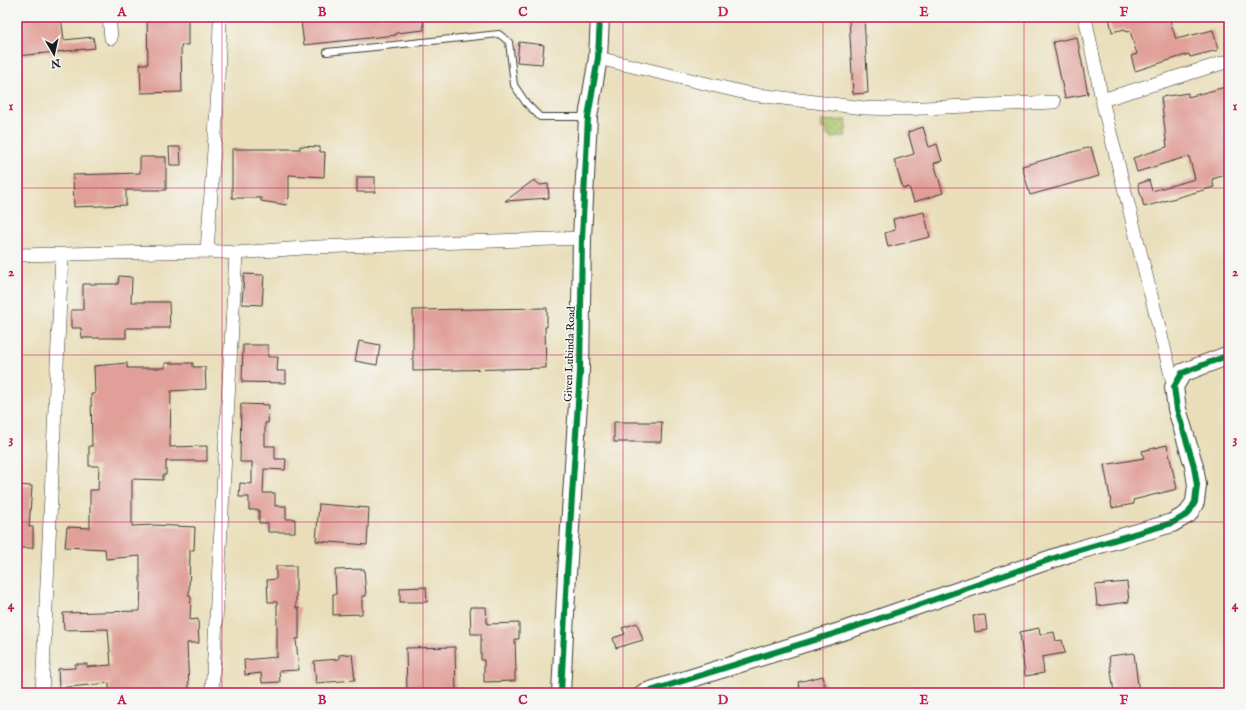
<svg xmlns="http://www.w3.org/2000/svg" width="1246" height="710" font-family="'IM FELL English',serif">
<defs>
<pattern id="grass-dots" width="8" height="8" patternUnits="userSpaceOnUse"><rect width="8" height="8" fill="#acc367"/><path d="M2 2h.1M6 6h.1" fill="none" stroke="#93a759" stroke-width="1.8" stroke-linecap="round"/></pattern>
</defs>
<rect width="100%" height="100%" fill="#f6f6f2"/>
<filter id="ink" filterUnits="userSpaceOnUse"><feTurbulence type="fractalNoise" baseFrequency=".025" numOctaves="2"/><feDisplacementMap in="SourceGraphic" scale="8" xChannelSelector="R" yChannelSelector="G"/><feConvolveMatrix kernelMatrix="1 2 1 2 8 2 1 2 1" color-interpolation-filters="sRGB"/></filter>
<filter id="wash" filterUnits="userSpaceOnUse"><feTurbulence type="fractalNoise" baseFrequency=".012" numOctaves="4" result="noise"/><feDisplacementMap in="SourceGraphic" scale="16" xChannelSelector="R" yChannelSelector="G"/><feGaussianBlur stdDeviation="0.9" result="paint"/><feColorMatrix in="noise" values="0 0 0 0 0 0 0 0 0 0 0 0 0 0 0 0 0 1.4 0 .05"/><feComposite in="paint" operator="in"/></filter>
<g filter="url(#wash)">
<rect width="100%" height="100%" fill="#e9deb9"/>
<polygon fill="url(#grass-dots)" stroke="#647042" points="847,120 845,137 830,138 826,134 828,129 822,129 820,121"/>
<g id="blocks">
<g fill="#e0a099">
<polygon points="17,17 61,17 64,40 93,37 95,48 17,56"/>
<polygon points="147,17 188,17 188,45 181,45 182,92 141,93 140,64 148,64"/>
<polygon points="336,17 423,17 424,30 396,33 396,35 304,45 301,21"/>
<polygon points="849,17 864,17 868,93 853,94"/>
<polygon points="1109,17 1169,17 1176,39 1213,30 1218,50 1190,57 1189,54 1135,71 1131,56 1137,54 1130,31 1126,32 1125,29 1112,32"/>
<polygon points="1077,37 1088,94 1065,98 1053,42"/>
<polygon points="519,42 544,45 542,64 517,62"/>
<polygon points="1229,86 1229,174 1212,179 1214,187 1144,207 1138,184 1149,180 1152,191 1195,179 1189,156 1137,172 1133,158 1167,147 1161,97 1188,93 1188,97"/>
<polygon points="923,127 929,147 937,144 942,161 934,163 943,193 914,202 909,187 903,189 894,160 914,154 908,132"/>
<polygon points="300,146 320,147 320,152 325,152 324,177 289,175 289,198 288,198 287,205 261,201 261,198 232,198 232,149 300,149"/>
<polygon points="169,147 180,147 181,165 170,165"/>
<polygon points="1091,147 1099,176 1030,195 1022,166"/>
<polygon points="140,157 166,157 166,190 126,190 126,205 74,207 73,175 140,173"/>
<rect x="357" y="177" width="18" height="15"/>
<polygon points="534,180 540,185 548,184 549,198 505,201"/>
<polygon points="924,212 930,237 888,247 885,233 895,230 893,219"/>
<polygon points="244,274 264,275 262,305 242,304"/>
<polygon points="119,276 132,277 131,302 169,302 170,328 126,328 126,338 82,338 81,328 71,328 71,310 83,310 83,284 118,284"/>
<polygon points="547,308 547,327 545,327 546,368 413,371 413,310"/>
<polygon points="359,341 380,345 377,365 355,361"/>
<polygon points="243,345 268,345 268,357 278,357 277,371 286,371 286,383 242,382"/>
<polygon points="127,363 127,368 165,368 165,363 193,363 193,367 205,367 206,389 171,391 170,447 207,446 207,461 166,461 166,475 163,475 163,480 132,479 132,526 154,525 195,527 194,550 190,550 189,596 191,597 190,620 198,619 199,643 187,643 189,689 128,691 128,693 109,693 109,683 59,688 58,669 75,668 75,664 87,664 87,667 111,665 108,629 64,630 63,613 140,611 141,582 140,582 140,556 106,559 105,549 65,547 67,527 90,528 90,490 98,490 99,466 89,466 89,446 92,446 91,394 95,394 94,366"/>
<polygon points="241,404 269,405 268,423 265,423 265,446 275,446 275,459 286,459 285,470 264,469 263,493 275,493 275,506 286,506 286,519 295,519 295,532 268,532 268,523 259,523 259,510 249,510 249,497 239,497 240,483 252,484 252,462 240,462"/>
<polygon points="614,422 662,422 661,442 614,442"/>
<polygon points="1167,445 1177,489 1133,500 1134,504 1112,508 1104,465 1144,458 1142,451"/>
<polygon points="17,485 32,486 29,527 33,527 33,548 17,548"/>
<polygon points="319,504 369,508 367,545 316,541"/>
<polygon points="276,566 296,566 296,608 299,608 299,639 296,639 299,670 279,671 280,682 262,683 261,673 245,675 244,660 277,657 277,602 268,602 267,580 276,579"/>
<polygon points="364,569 366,596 362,596 362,614 333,615 333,594 336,594 335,570"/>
<polygon points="1127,582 1129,602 1097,606 1095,585"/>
<polygon points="426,587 427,602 400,602 400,588"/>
<polygon points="470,607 486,607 487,624 519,623 519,639 515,639 516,671 515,671 515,681 484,682 484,660 481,660 481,634 471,634"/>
<polygon points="985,615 987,630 975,632 973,616"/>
<polygon points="637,623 643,640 616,648 613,638 625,634 622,628"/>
<polygon points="1039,628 1040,635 1054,632 1056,641 1062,640 1065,653 1042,657 1044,673 1025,676 1020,632"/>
<polygon points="455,647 456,693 407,693 406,648"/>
<polygon points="1134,653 1139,693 1114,693 1109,656"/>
<polygon points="352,654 355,680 316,683 314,661 339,659 339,655"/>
<polygon points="823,676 827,693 801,693 798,682"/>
</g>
</g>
</g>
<g filter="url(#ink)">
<use href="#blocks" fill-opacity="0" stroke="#3b3934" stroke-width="1"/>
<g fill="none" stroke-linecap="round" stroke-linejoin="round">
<g stroke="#3b3934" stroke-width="8">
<polyline id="lane" points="327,52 499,34 509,42 514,85 526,103 540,117 587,117"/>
</g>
<g stroke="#3b3934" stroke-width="14">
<g id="street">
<polyline points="109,17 111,38"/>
<polyline points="1085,17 1102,100 1174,387"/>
<polyline points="598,58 750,94 864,108 902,109 1054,102"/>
<polyline points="1102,100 1229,61"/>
<polyline points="207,251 217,106 220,23"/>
<polyline points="17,255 207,251 236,253 317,247 582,238"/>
<polyline points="42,693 62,255"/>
<polyline points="212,693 236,253"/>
</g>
</g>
<g stroke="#3b3934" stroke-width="20">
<g id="secondary">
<polyline points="561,693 567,574 580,372 582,238 588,117 598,58 600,17"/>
<polyline points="644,693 846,630 1069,553 1172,523 1188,514 1195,502 1197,485 1194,466 1177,409 1174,387 1182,373 1229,355"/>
</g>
</g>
<use href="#lane" stroke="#fff" stroke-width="6"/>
<use href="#street" stroke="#fff" stroke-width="13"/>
<use href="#secondary" stroke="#fff" stroke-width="18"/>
<g stroke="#f6f6f2" stroke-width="8">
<g id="cycleway">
<polyline points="561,693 567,574 580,372 582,238 588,117 598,58 600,17"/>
<polyline points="644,693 846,630 1069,553 1172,523 1188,514 1195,502 1197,485 1194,466 1177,409 1174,387 1182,373 1229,355"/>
</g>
</g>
<use href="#cycleway" stroke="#00873e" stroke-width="6"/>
</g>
</g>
<path fill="none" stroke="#c2185b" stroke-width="1" stroke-opacity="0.55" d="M222 17V693M423 17V693M623 17V693M823 17V693M1024 17V693M17 188H1229M17 355H1229M17 522H1229"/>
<g text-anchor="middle" stroke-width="3.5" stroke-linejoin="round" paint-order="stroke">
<g font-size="11" fill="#1c1c1c" stroke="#f6f6f2">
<text transform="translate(569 354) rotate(-88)" y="4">Given Lubinda Road</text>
</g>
</g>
<rect width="1246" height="710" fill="none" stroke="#f6f6f2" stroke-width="44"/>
<g transform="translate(54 54) rotate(171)" stroke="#f6f6f2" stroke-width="3" paint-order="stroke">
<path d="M0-3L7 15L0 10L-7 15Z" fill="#1c1c1c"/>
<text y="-6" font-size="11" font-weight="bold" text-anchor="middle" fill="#1c1c1c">N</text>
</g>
<rect x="22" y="22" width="1202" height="666" fill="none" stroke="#c2185b" stroke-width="1.5"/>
<g font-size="13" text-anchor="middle" font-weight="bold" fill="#c2185b">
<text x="122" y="16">A</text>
<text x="322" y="16">B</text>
<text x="523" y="16">C</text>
<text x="723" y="16">D</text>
<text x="924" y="16">E</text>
<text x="1124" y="16">F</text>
<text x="11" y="110">1</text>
<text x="1235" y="110">1</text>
<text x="11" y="276">2</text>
<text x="1235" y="276">2</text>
<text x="11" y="443">3</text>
<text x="1235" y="443">3</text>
<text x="11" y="609">4</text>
<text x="1235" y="609">4</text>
<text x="122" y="704">A</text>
<text x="322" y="704">B</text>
<text x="523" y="704">C</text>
<text x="723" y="704">D</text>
<text x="924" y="704">E</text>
<text x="1124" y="704">F</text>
</g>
</svg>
